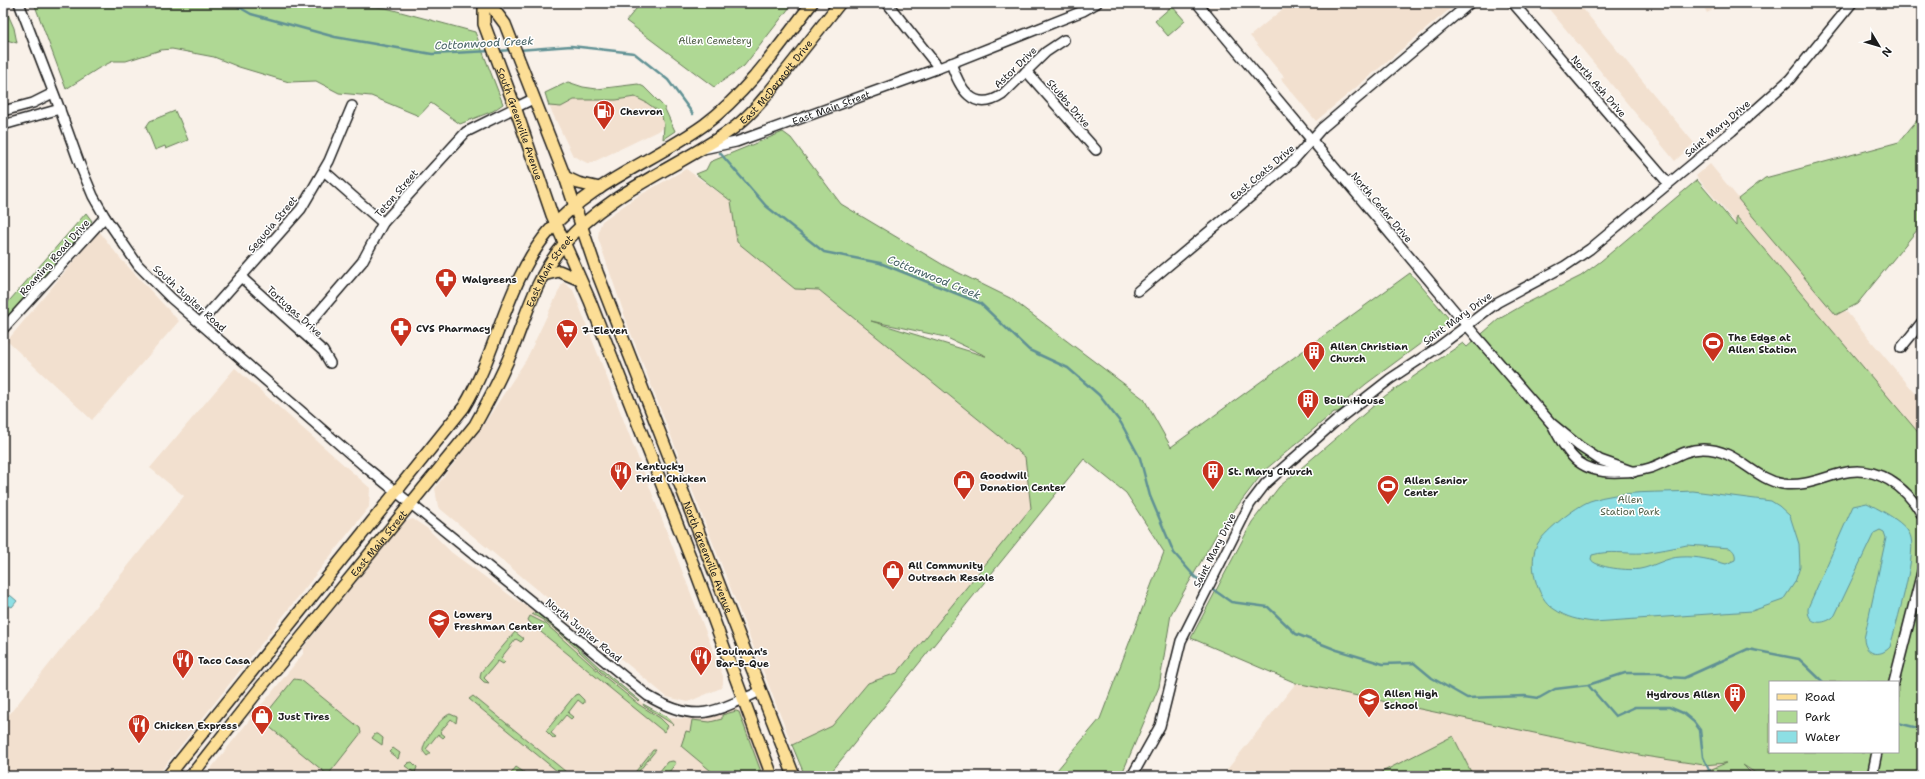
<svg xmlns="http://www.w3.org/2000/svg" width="1925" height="779" font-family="'Shantell Sans',sans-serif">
<rect width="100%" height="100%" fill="#f9f1e9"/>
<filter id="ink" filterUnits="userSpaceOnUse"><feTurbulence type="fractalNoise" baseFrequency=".025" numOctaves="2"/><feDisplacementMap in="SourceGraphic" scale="8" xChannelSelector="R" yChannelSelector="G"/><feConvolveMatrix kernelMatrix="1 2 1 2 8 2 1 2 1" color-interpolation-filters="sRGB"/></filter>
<g filter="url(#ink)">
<g fill="#f2e0cf">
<polygon points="1290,3 1457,3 1316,121 1281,79 1284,77 1250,36"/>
<polygon points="1544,3 1578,3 1694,143 1675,161"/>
<polygon points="1702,3 1724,3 1707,13"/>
<polygon points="635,97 647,103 661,113 664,119 664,128 589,164 573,156 549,106 561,107 574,100 616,100"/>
<polygon points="1710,164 1836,315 1845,310 1922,401 1922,444 1696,176"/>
<polygon points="686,169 731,201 737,242 795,289 819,290 1025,457 1031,508 897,673 868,683 832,726 792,745 630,331 598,238 599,229 602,221 635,198"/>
<polygon points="99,231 119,257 179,321 92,420 7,341"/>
<polygon points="563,282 573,290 723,676 723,684 721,688 688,702 667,697 438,507 435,488 484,424 526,360"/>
<polygon points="235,368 370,488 369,507 157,776 3,776 3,722 184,496 150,468"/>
<polygon points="413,519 428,529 451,552 515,599 541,616 601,670 649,708 668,718 704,719 734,708 740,711 765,776 205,776 251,718 248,715 249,714 264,702 303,654 303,648 366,569 405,521"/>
<polygon points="1296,683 1644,756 1736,761 1760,776 1222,776"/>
</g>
<g fill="#afd894" stroke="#667a58" fill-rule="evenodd">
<polygon points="3,3 14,28 17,43 3,39"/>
<polygon points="34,3 324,3 386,8 475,32 503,104 493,111 460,124 431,103 419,116 371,96 339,93 316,81 289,82 239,67 214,57 172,49 161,50 126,61 113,61 99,68 66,89"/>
<polygon points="641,3 793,3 744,66 714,87 626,21"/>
<polygon points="1172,6 1185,21 1168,36 1155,21"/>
<polygon points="568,82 583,87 597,89 638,84 644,87 664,107 675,131 663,139 664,125 661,113 647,103 635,97 616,100 574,100 561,107 549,106 545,93"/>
<polygon points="175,111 178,118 179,118 188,140 166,149 165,146 155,150 146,127 150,121"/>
<polygon points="1922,114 1922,224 1857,304 1836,315 1738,199 1765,178 1899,142"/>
<path d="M783 132 791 138 841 204 945 266 1010 298 1144 399 1171 447 1410 273 1451 321 1366 384 1348 399 1347 405 1338 412H1334L1265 470 1219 530 1171 614 1159 687 1121 776H1052L1100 719 1164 552 1126 493 1084 459 828 776H805L792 745 832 726 868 683 897 673 1031 508 1025 457 819 290 795 289 737 242 731 201 696 174 706 170 710 162ZM871 321 945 337 986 356H985Z"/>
<path d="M1697 180 1736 226V216L1922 437V776H1760L1743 765 1754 776H1695L1726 763 1704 765 1644 756 1296 683 1191 638 1252 522 1279 487 1385 396 1463 343 1467 347 1499 319 1525 304 1581 276 1601 261ZM1770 682H1898V752H1770Z"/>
<polygon points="86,213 92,221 3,324 3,308"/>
<polygon points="537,613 561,632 601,669 640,701 639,702 600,671 560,633 543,620 532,614"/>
<polygon points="530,616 546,624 600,673 638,704 660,718 668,726 664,732 531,624 528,620"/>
<polygon points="515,632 524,639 521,642 516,639 501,658 505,662 503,664 498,661 484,678 489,683 484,682 480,678 481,672"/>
<polygon points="294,679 301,680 360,728 361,733 328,775 261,720"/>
<polygon points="578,694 584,700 584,703 583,704 578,700 568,713 573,717 571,719 566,715 551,733 556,737 553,738 546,731 575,695"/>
<polygon points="473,696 571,776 563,776 469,699"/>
<polygon points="643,704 667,717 674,725 644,706"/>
<polygon points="736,711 739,712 760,769 761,771 758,770 761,776 717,776 681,746 686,731 690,732 692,720 710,722 722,719 722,715"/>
<path d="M450 714 457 717 456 723 451 719 440 732 445 736 443 738 438 734 426 749 431 753 427 756 423 751C422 742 442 716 450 714Z"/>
<polygon points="375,734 378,734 383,738 382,745 372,738"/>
<polygon points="1453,736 1473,776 1374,776"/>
<polygon points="393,748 400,753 398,759 389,752"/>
<polygon points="653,750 656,750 635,776 632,776"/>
<polygon points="673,761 676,763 666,776 656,776 667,762"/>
<polygon points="412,762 417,767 415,773 405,766 408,763"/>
<polygon points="516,767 525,773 525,776 518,774 516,776 509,776"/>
</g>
<g fill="#8ddfe4" stroke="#609194" fill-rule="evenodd">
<path d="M1693 491 1771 501 1779 506 1790 516 1799 544 1800 567 1795 582 1783 600 1752 611 1594 622C1578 620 1567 618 1554 609 1536 598 1527 561 1538 543 1546 530 1575 507 1590 501 1620 490 1662 493 1693 491ZM1687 545 1730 548C1734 551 1736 554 1735 560L1726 564C1711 560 1697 556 1681 557 1667 557 1653 567 1640 569 1631 571 1594 568 1591 559L1592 555C1609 550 1626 554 1643 553 1658 551 1673 548 1687 545Z"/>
<path d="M1867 503C1880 510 1908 523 1911 538 1916 558 1896 624 1890 647 1880 658 1865 655 1864 639L1886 538 1884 532 1880 530 1874 533 1835 615C1828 624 1808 627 1808 610 1808 607 1810 603 1811 601L1853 506Z"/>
<polygon points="3,594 8,598 10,595 17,601 12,607 8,605 3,613"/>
</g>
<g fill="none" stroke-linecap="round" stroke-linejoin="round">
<g stroke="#609194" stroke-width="2.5">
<polyline points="232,3 251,14 335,37 432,54 491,51"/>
<polyline points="3,6 9,3"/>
<polyline points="518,50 571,46 634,53 668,80 693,114"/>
<polyline points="498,51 511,50"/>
<polyline points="720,153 766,206 824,252 880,263 980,303 1029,350 1068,368 1099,395 1121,423 1140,458 1150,496 1174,553 1195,577 1207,585"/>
<polyline points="1211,588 1231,602 1268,607 1296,634 1337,650 1383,664 1414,663 1432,678 1467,698 1525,696 1539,698 1555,689 1588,685 1625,673 1660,673 1670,677 1684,678 1748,649 1799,659 1823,682"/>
<polyline points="1588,685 1615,716 1635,707 1669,707 1683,713 1694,722 1700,730 1703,757 1712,776"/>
<polyline points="1898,723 1922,729"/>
</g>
<g stroke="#1c1c1c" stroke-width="12">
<g id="minor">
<path d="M19 3 56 99 80 165 93 196 105 217 138 265 171 298 363 465 648 696C697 725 713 712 761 691"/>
<polyline points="887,3 939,68"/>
<polyline points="1197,3 1458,315 1551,423 1579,446 1600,460 1634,472"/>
<polyline points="1513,3 1668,183"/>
<path d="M951 63C959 87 973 114 1002 95L1046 52 1064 40"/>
<polyline points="1026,71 1096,150"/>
<polyline points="3,111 33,103 53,93"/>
<polyline points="3,125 60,109"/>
<path id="s1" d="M703 149 736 142 939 68 1083 11 1097 3"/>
<polyline points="324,171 383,223"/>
<polyline points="241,277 323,351 330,363"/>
<polyline points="1138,291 1292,162 1322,128 1470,3"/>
<polyline points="200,323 301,209 329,161 352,106"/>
<polyline points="3,329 105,217"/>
<polyline points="302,332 362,262 383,223 466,132 533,99"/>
<polyline points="1901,348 1922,322"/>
<path d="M1553 426C1569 458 1582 474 1620 472 1630 472 1640 471 1650 468 1669 462 1682 449 1703 449 1737 449 1753 479 1783 484 1804 487 1822 478 1842 473 1876 464 1907 487 1922 515"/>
<polyline points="1894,682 1922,572"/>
<polyline points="1132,776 1160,726 1181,641 1250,504 1266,483 1335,422 1390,379 1437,348 1498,302 1565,266 1590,249 1732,131 1790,79 1852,3"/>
<polyline points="1872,776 1877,752"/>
</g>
</g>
<g stroke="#1c1c1c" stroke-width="14">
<g id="major">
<path id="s2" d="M484 3V24L515 107 552 215 590 301 696 572 772 776"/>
<path id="s3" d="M489 3 505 24 565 177 597 272 794 776"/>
<polyline points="565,177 578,183 600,188"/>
<polyline points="543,275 559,271 580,280"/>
<path d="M168 776 464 407C498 351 506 282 549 231 590 183 654 161 704 125 748 92 779 46 812 3"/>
<path id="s4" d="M191 776 261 687 475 425C490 398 504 372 515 343 528 309 539 273 564 244 610 190 679 168 735 127 755 111 770 91 786 71 804 48 822 26 840 3"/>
</g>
</g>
<use href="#minor" stroke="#fff" stroke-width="9"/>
<use href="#major" stroke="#fcde96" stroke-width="11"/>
</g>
</g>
<defs>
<g id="fuel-pin" transform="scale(1.15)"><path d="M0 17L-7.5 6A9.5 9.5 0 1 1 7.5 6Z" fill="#c8321e" stroke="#fff"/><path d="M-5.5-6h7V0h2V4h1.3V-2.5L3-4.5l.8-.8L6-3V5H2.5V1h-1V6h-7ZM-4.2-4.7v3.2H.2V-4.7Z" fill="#fff"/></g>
<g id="pharmacy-pin" transform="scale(1.15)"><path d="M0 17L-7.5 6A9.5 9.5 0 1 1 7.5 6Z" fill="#c8321e" stroke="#fff"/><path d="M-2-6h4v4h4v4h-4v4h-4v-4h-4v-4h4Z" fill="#fff"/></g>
<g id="supermarket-pin" transform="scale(1.15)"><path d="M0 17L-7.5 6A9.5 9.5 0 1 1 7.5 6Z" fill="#c8321e" stroke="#fff"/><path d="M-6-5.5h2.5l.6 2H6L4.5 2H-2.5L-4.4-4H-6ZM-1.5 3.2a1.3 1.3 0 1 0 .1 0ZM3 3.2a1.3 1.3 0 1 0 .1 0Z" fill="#fff"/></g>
<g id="stadium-pin" transform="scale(1.15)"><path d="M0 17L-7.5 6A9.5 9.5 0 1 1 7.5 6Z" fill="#c8321e" stroke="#fff"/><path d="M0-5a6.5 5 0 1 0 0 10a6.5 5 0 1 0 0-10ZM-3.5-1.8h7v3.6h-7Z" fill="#fff"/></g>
<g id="building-pin" transform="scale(1.15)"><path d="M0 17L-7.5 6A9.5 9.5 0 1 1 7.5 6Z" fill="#c8321e" stroke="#fff"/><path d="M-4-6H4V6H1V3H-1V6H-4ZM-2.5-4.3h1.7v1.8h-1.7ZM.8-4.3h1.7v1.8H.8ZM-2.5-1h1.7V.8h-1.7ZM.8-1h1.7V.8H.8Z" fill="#fff"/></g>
<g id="restaurant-pin" transform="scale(1.15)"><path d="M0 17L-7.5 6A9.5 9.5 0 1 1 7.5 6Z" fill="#c8321e" stroke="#fff"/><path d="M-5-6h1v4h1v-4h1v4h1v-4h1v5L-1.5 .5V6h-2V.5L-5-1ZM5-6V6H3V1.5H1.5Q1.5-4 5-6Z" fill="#fff"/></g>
<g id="shop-pin" transform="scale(1.15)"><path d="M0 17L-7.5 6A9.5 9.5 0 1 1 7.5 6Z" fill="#c8321e" stroke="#fff"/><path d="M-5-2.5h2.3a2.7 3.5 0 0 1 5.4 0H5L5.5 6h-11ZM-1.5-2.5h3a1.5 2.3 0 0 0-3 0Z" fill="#fff"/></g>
<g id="school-pin" transform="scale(1.15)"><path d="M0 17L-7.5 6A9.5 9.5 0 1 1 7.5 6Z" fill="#c8321e" stroke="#fff"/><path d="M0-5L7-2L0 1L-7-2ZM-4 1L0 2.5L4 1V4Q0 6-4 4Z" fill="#fff"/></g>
</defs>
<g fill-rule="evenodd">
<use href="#fuel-pin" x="604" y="111"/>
<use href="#pharmacy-pin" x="446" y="279"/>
<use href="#pharmacy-pin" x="401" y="328"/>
<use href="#supermarket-pin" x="567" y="330"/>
<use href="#stadium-pin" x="1713" y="343"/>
<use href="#building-pin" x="1314" y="352"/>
<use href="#building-pin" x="1308" y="400"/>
<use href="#building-pin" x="1213" y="471"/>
<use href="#restaurant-pin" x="621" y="472"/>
<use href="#shop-pin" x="964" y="481"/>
<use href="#stadium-pin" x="1388" y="486"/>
<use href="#shop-pin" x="893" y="571"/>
<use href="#school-pin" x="439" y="620"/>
<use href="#restaurant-pin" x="701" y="657"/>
<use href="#restaurant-pin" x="183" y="660"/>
<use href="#building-pin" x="1735" y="694"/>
<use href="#school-pin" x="1369" y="699"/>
<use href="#shop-pin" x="262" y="716"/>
<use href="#restaurant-pin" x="139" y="725"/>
</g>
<g text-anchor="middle" stroke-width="3" stroke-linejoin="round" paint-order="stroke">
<g font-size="10" fill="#4f5e46" stroke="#fff">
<text x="715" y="44">Allen Cemetery</text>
<text x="1630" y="503">Allen<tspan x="1630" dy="12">Station Park</tspan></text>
</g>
<g font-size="10" fill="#1c1c1c" stroke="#fff">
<text transform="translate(1015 67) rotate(-44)" y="4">Astor Drive</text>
<text dy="4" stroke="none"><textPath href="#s4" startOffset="923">East McDermott Drive</textPath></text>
<text transform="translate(1599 86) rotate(49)" y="4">North Ash Drive</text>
<text transform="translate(1069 103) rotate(49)" y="4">Stubbs Drive</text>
<text dy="4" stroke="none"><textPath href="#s1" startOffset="135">East Main Street</textPath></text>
<text dy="4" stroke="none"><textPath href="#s2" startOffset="127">South Greenville Avenue</textPath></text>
<text transform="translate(1717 128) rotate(-40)" y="4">Saint Mary Drive</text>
<text transform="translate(1262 172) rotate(-40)" y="4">East Coats Drive</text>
<text transform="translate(396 193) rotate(-49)" y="4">Teton Street</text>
<text transform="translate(1382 207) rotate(50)" y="4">North Cedar Drive</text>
<text transform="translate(272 224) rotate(-50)" y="4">Sequoia Street</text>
<text transform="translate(54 257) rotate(-48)" y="4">Roaming Road Drive</text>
<text dy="4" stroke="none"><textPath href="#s4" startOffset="623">East Main Street</textPath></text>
<text transform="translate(190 298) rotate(42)" y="4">South Jupiter Road</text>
<text transform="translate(295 311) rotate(42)" y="4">Tortugas Drive</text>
<text transform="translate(1457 318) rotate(-36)" y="4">Saint Mary Drive</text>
<text dy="4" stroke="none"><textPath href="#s4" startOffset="299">East Main Street</textPath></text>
<text transform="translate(1214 550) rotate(-63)" y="4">Saint Mary Drive</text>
<text dy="4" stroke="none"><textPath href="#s3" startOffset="597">North Greenville Avenue</textPath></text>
<text transform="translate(584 630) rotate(39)" y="4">North Jupiter Road</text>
</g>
<g font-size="10" font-weight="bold" fill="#1c1c1c" stroke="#fff" text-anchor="start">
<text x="620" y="115">Chevron</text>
<text x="462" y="283">Walgreens</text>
<text x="416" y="332">CVS Pharmacy</text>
<text x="582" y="334">7-Eleven</text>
<text x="1728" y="341">The Edge at<tspan x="1728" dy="12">Allen Station</tspan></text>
<text x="1330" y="350">Allen Christian<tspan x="1330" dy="12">Church</tspan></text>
<text x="1324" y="404">Bolin House</text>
<text x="636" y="470">Kentucky<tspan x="636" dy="12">Fried Chicken</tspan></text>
<text x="1228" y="475">St. Mary Church</text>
<text x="980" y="479">Goodwill<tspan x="980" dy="12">Donation Center</tspan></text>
<text x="1404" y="484">Allen Senior<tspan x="1404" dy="12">Center</tspan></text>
<text x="908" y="569">All Community<tspan x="908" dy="12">Outreach Resale</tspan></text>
<text x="454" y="618">Lowery<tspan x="454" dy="12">Freshman Center</tspan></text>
<text x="716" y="655">Soulman's<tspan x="716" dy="12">Bar-B-Que</tspan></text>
<text x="198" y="664">Taco Casa</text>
<text x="1384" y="697">Allen High<tspan x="1384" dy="12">School</tspan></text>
<text x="1720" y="698" text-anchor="end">Hydrous Allen</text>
<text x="278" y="720">Just Tires</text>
<text x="154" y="729">Chicken Express</text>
</g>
<g font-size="11" font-style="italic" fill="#446062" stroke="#fff">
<text transform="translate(484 43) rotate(-3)" y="4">Cottonwood Creek</text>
<text transform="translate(934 277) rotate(22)" y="4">Cottonwood Creek</text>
</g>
</g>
<rect width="1925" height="779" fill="none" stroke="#fff" stroke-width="16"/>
<rect x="8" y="8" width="1909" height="763" fill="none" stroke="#1c1c1c" stroke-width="1.5" filter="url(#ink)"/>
<rect x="1769" y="681" width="130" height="72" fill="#ffffff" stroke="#a4a4a4"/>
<rect x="1777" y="694" width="20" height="6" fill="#fcde96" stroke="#a4a4a4"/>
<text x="1805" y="701" font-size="12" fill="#1c1c1c">Road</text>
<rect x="1777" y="711" width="20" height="12" fill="#afd894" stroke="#a4a4a4"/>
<text x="1805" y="721" font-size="12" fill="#1c1c1c">Park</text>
<rect x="1777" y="731" width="20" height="12" fill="#8ddfe4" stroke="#a4a4a4"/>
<text x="1805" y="741" font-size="12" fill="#1c1c1c">Water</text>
<g transform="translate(1879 46) rotate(128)" stroke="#ffffff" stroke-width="3" paint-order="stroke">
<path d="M0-3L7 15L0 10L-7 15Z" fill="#1c1c1c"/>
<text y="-6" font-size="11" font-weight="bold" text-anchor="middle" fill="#1c1c1c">N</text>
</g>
</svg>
